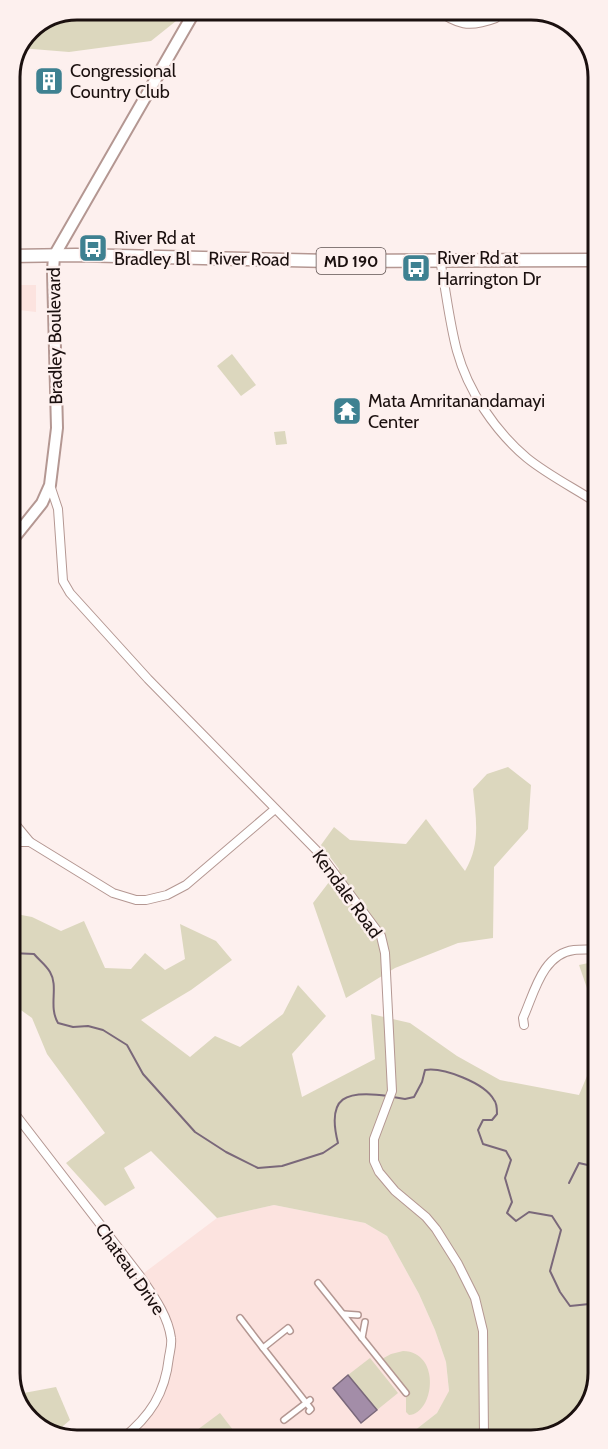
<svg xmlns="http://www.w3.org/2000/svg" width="608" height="1449" font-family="Cabin,sans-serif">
<rect width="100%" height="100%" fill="#fdf0ee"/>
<g fill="#fce3df">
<polygon points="10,285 36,285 36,312 10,309"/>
<polygon points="274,1205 365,1223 387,1236 419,1294 435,1330 446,1362 449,1392 437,1413 405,1438 123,1439 155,1403 171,1342 166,1321 140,1276 217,1218"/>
</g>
<g fill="#dcd7be">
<polygon points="76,9 188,9 186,13 151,41 69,52 20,48 29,29"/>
<polygon points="232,354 256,385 241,396 217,366"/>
<polygon points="285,431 287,444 276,445 274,432"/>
<path d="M508 767 531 785 528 829 494 867 493 938 458 943 395 968 346 998 313 903 339 869 321 845 334 827 350 840 406 844 426 819 465 871C481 844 476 819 473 789L487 774Z"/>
<polygon points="11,913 32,917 61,931 84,921 105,968 131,969 145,953 165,970 185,959 180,924 216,941 232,960 191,990 141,1020 190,1057 215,1036 240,1047 283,1014 298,985 326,1016 292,1054 302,1097 375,1059 371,1014 410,1023 457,1056 500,1080 579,1095 598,1050 599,1373 585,1413 553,1437 405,1438 437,1413 449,1391 446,1362 435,1330 419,1294 387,1236 365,1223 274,1205 217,1218 151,1151 124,1168 135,1188 105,1206 66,1163 105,1133 47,1054 32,1018 11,1003"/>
<polygon points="598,961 598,1020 579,965"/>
<path d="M403 1351C442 1352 434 1414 409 1415L406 1412V1393L380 1360 391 1354Z"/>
<polygon points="370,1358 398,1393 377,1410 348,1375"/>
<polygon points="56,1387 70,1420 55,1433 35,1426 13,1395"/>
<polygon points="220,1413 240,1439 185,1439"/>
</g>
<polygon fill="#a38da8" stroke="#7a687a" stroke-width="1.5" points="348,1375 377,1410 361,1423 333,1388"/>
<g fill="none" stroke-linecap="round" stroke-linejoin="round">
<g stroke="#7a687a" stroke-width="2">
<path d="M11 953 34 954C39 960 46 965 50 972 59 987 48 1006 58 1023L73 1027 88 1026 103 1030 127 1045 143 1074 195 1132 226 1152 258 1168 282 1166 323 1153 338 1143C326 1096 346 1090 388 1096"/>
<path d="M393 1097 405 1099 414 1097 422 1082 425 1070C443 1067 485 1083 494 1100 497 1103 497 1110 497 1114L492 1120H483L478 1130 483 1144 506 1151 511 1160 505 1178 512 1202 507 1213 516 1221 529 1212 552 1216 561 1230 550 1271 560 1292 570 1306 599 1303"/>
<polyline points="569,1183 579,1163 592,1166 598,1155"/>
</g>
<g stroke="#b49792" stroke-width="8">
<g id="pedestrian">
<polyline points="318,1283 406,1393"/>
<polyline points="344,1314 358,1315"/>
<polyline points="240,1318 263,1348 288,1328 290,1331"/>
<polyline points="362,1338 365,1322"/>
<polyline points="263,1348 311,1409 309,1411"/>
<polyline points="284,1420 310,1400"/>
</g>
</g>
<g stroke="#b49792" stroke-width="10">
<g id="minor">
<path d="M434 9C459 24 467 29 496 18"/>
<path d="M440 260C446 290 449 321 457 351 468 391 495 431 527 458 548 475 574 488 597 503"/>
<polyline points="50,485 58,509 63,581 70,593 148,679 320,854 381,936 385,953 392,1091 374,1139 374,1161 379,1172 395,1191 426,1217 436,1229 458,1264 475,1298 483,1331 484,1437"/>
<polyline points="11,819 30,842"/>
<polyline points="11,842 30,842 113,893 136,900 146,900 167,895 186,885 275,809"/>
<path d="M524 1025 523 1018C534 994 542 954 574 950 582 949 590 950 598 949"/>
<path d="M12 1110 140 1276C152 1294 168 1315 171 1338 172 1344 170 1351 169 1357 165 1394 150 1416 122 1439"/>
</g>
</g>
<g stroke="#b49792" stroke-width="14">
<polyline id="secondary" points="10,543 42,503 50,485 57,428 53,271 54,256 196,9"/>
</g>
<g stroke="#b49792" stroke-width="15">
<polyline id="primary" points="10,256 76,255 330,261 596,260"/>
</g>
<use href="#pedestrian" stroke="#fff" stroke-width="5"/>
<use href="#minor" stroke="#fff" stroke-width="8"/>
<use href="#secondary" stroke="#fff" stroke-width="10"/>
<use href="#primary" stroke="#fff" stroke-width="12"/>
</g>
<defs>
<g id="building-square" transform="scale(1.5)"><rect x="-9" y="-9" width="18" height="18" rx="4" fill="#3e8191" stroke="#fdf0ee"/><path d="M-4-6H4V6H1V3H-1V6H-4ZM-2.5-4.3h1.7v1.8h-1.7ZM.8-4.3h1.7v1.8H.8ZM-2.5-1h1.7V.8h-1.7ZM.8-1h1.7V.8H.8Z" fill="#fff"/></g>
<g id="bus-square" transform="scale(1.5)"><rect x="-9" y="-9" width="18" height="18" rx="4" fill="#3e8191" stroke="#fdf0ee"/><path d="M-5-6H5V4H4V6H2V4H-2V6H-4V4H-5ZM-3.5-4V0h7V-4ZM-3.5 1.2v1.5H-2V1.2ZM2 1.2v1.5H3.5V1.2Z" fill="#fff"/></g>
<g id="temple-square" transform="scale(1.5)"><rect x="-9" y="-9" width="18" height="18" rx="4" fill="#3e8191" stroke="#fdf0ee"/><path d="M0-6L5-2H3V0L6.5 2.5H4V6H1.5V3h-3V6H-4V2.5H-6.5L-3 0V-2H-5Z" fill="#fff"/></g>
</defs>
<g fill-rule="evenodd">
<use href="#building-square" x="49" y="81"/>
<use href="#bus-square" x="93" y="248"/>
<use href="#bus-square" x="416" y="268"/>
<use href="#temple-square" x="347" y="411"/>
</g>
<g text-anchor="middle" stroke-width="5" stroke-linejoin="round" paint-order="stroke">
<rect fill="#fdf0ee" stroke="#5f5352" stroke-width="1.5" x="316.5" y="248" width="69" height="26" rx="4.5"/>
<g font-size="16" font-weight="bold" fill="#1b100f">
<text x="351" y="267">MD 190</text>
</g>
<g font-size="18" fill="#1b100f" stroke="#fdf0ee" text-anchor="start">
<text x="70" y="77">Congressional<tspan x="70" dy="21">Country Club</tspan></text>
<text x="114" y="244">River Rd at<tspan x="114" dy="21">Bradley Bl</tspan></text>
<text x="437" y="264">River Rd at<tspan x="437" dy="21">Harrington Dr</tspan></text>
<text x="368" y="407">Mata Amritanandamayi<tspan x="368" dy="21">Center</tspan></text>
</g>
<g font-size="18" fill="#1b100f" stroke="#fdf0ee">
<text transform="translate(249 259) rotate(1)" y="6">River Road</text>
<text transform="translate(55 336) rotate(-91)" y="6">Bradley Boulevard</text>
<text transform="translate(347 894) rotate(54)" y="6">Kendale Road</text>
<text transform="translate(130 1269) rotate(55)" y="6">Chateau Drive</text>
</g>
</g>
<path d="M0 0H608V1449H0ZM77 20H531A57 57 0 0 1 588 77V1373A57 57 0 0 1 531 1430H77A57 57 0 0 1 20 1373V77A57 57 0 0 1 77 20Z" fill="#fdf0ee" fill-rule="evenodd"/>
<path fill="none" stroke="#1b100f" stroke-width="3" d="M77 20H531A57 57 0 0 1 588 77V1373A57 57 0 0 1 531 1430H77A57 57 0 0 1 20 1373V77A57 57 0 0 1 77 20Z"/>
</svg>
